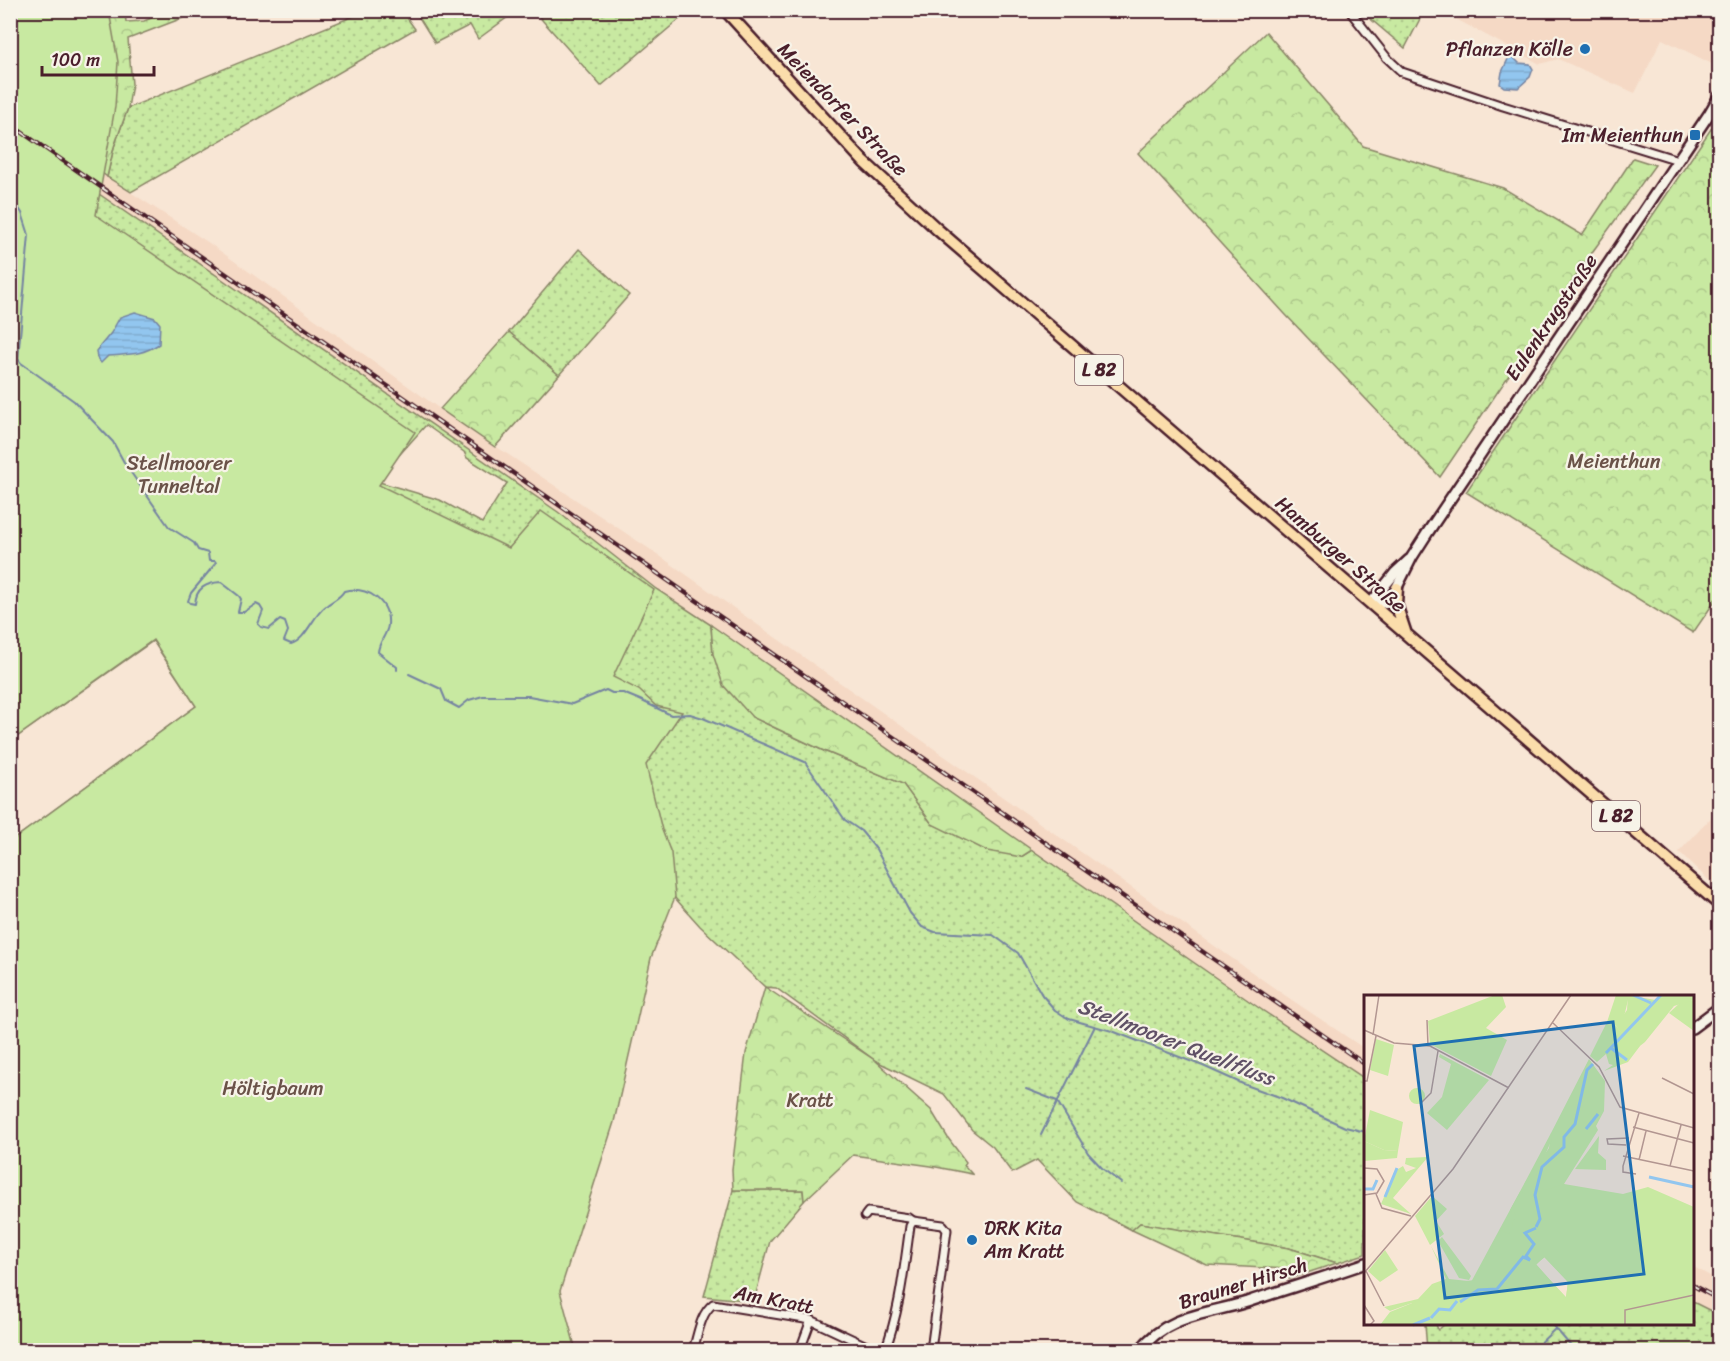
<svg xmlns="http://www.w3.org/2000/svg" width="1730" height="1361" font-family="Sriracha,sans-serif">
<defs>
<pattern id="grass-dots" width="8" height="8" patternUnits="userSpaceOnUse" patternTransform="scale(1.5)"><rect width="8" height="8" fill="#c8e9a1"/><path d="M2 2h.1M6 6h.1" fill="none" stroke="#adc78b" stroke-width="1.8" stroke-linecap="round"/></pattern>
<pattern id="forest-crowns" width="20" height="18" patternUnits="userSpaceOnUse" patternTransform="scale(1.5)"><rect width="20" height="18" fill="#c8e9a1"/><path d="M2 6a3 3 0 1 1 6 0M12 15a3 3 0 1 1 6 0" fill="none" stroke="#adc78b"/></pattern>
<pattern id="water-rules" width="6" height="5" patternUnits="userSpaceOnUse" patternTransform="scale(1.5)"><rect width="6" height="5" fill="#92c6ef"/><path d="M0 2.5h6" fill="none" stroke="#7faacd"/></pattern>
</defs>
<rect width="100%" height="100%" fill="#f8e6d5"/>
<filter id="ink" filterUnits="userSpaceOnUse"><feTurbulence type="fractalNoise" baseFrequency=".0167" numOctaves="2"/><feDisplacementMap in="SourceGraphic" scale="12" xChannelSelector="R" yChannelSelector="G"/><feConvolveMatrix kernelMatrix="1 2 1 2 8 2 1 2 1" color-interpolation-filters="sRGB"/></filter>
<g filter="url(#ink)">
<g fill="#f5d9c5">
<polygon points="1441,11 1719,11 1719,34 1714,65 1662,39 1635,93 1558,59 1540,64"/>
<polygon points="10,107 107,177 209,243 440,409 657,554 1283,994 1365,1049 1365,1079 1262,1010 711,625 656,589 558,512 11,133"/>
<polygon points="1719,809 1720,886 1717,888 1679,852"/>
<polygon points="1692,1266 1719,1281 1719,1315 1693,1302"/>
</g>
<g fill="url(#grass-dots)" stroke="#898466" stroke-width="1.5" fill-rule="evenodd">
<polygon points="366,11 402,11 415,29 131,192 107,177 114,147 128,108"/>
<polygon points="415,11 516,11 478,39 470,25 435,43"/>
<polygon points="534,11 689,11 601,86"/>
<polygon points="1361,11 1424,11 1405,48"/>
<path d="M11 133 558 512 656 589 711 625 713 654 752 717 824 751 903 784 932 824 1021 857 1032 850 1262 1010 1365 1079V1254L1337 1263 1289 1248 1140 1223 1132 1230 1077 1202 1037 1160 1012 1173 993 1147 972 1130 944 1094 876 1061 776 988 765 987 700 926 674 897 11 850 10 842 196 706 153 641 11 741ZM426 425 464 452 467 458 507 483 482 523 440 500 376 481Z"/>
<polygon points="579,249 629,295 559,375 509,332"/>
<polygon points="733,1190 803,1190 804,1201 770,1241 754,1301 704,1296"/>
<polygon points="1693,1302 1719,1315 1719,1338 1712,1350 1427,1350 1425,1324 1436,1324 1438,1330 1445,1324 1692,1324"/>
</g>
<g fill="url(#forest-crowns)" stroke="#898466" stroke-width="1.5">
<polygon points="107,11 125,11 126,22 144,21 169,11 201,11 128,39 132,84 128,108 114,147 107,177 100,171"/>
<polygon points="1266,32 1363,146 1503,188 1582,235 1633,158 1655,165 1593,251 1440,477 1285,314 1138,153"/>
<polygon points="1719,117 1719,595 1693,633 1466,492"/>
<polygon points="509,332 559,375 495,447 440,409"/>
<polygon points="711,625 1032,850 1021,857 987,851 932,824 903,784 824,751 752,717 723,685 713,654"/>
<polygon points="765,987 876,1061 931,1110 948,1138 966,1162 964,1165 972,1174 931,1166 853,1155 804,1201 803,1190 733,1190 732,1169 746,1053"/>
<polygon points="1140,1223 1289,1248 1337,1263 1289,1279 1286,1269 1207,1265 1132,1230"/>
</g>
<polygon fill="#c8e9a1" stroke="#898466" stroke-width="1.5" points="11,11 109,11 118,62 115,107 96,215 415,432 379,485 509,548 541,511 654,590 613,677 639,690 656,706 682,712 646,765 662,830 671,853 675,897 651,958 614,1122 560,1291 576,1350 11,1350 10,842 196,706 153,640 11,741"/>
<g fill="url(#water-rules)" stroke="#7583a1" stroke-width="1.5">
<polygon points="1509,57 1513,57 1519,63 1530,64 1533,69 1530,77 1518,88 1504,87 1500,84 1502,72"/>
<path d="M135 312 155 318 160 324 159 344C140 356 129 354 108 356L101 363 97 358 96 351 111 333 120 317Z"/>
</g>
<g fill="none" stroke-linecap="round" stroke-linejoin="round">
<g stroke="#7583a1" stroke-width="2">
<path d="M10 195 22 213 29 235 18 359 21 363 74 401 92 420 113 442 125 464 169 527 194 543 198 550 208 553 209 561H215L216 563 191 593 188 601 190 603 195 604C196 588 206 583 221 582L239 596 241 599 238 612H244L256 604 260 606 263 611 258 624 261 627 269 629 280 620 285 622 288 631 284 641 291 644C306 640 313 615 326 606 332 601 340 598 344 591 366 586 390 600 388 625 387 635 379 641 378 652L397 667V670"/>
<polyline points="409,674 441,689 446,701 459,708 469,700 483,696 529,696 572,704 606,690 612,693 623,693 640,700 671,715 690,714 703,718 805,762 845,820 861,831 876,849 910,913 922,927 935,932 993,935 1018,953 1042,995 1055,1010 1069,1019 1112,1031 1203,1066 1243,1084 1282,1098 1345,1127 1366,1132"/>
<polyline points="1026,1089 1057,1101 1088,1153 1103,1169 1121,1183"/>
<polyline points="1041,1135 1095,1026"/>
<polyline points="1552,1324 1574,1350"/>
<polyline points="1533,1350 1556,1328"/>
</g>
<g stroke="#4a1f2b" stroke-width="11">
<g id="street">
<polyline points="1349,10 1387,58 1402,72 1503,106 1678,160"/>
<polyline points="865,1216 868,1212 909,1218 913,1221"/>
<path d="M693 1350C698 1335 700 1314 713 1304L811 1320 875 1350"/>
<polyline points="800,1350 811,1320"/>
<path d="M885 1350C900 1311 904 1268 910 1226L913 1221 943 1225 947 1230 931 1350"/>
</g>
</g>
<g stroke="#4a1f2b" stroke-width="14">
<g id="secondary">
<polyline points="1371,603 1384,603 1393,595 1412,557 1428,532 1709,114 1720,95"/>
<polyline points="1371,603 1395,573 1409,560"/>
<polyline points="1692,1028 1720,1007"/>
<path d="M1140 1350C1167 1315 1207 1314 1247 1302 1286 1289 1326 1277 1366 1263"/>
</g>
</g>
<g stroke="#4a1f2b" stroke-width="15">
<g id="primary">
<polyline points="725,10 864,162 938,230 1720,905"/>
<polyline points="1397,588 1396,604 1405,631"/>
</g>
</g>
<use href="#street" stroke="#f7f3e8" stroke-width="7"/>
<use href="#secondary" stroke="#f7f3e8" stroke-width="9"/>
<use href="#primary" stroke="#fbddab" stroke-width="10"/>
<g stroke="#4a1f2b" stroke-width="4.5">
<g id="rail">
<polyline points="10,124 1366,1065"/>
<polyline points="1692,1285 1720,1300"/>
</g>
</g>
<use href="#rail" stroke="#f7f3e8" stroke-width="2" stroke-dasharray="7" stroke-linecap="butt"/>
</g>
</g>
<g fill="#1f6fb2" stroke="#f7f3e8" stroke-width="2">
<circle cx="1585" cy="49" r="6"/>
<rect x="1689" y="129" width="12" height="12" rx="3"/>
<circle cx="972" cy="1240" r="6"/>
</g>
<g text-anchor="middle" stroke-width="4.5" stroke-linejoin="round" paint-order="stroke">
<g fill="#f7f3e8" stroke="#7e5f64" stroke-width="1.5">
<rect x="1075" y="355" width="48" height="30" rx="4.5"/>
<rect x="1592" y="801" width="48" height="30" rx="4.5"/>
</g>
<g font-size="18" font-weight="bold" fill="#4a1f2b">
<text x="1099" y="376">L 82</text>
<text x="1616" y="822">L 82</text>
</g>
<g font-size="20" fill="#4a1f2b" stroke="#f7f3e8" text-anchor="end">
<text x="1573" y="56">Pflanzen Kölle</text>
<text x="1683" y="142">Im Meienthun</text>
<text x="984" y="1235" text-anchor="start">DRK Kita<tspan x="984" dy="23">Am Kratt</tspan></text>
</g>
<g font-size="20" fill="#4a1f2b" stroke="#f7f3e8">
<text transform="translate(843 109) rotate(46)" y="7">Meiendorfer Straße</text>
<text transform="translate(1551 317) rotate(-56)" y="7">Eulenkrugstraße</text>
<text transform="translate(1341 554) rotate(41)" y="7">Hamburger Straße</text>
<text transform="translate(1243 1283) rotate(-17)" y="7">Brauner Hirsch</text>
<text transform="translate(774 1299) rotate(11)" y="7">Am Kratt</text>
</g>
<g font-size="20" fill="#6a5248" stroke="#f7f3e8">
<text x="1614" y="468">Meienthun</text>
<text x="179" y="470">Stellmoorer<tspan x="179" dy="23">Tunneltal</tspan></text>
<text x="273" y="1095">Höltigbaum</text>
<text x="810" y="1107">Kratt</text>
</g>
<g font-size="21" font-style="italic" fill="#605166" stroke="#f7f3e8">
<text transform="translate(1176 1042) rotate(21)" y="7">Stellmoorer Quellfluss</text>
</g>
</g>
<g transform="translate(1364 995)">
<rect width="330" height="330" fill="#f8e6d5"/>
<path d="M243 27 252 31 270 52 276 51 264 67 240 76 249 70 245 69 242 59 233 67 226 61ZM12 44 30 50 24 81 6 75ZM225 64 241 86 240 116 232 131 234 135 200 189 214 253 202 330H79L99 302 160 189 185 153 187 138ZM180 262 204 287 202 302 172 270ZM45 101a8 8 0 1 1 16 0a8 8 0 1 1-16 0ZM6 115 39 127 34 156 20 155 0 146ZM68 201 83 214 72 226 80 239 66 250 51 221ZM78 242 107 281 105 285 95 283 74 246Z" fill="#c8e9a1" fill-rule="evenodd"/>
<path d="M131 0H138L142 12 122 33 143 45 127 81 66 49 64 26ZM252 0H264V5L259 26 252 31 243 27ZM330 5V36L305 18 317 7ZM76 59 125 85 83 135 63 118 78 102 87 69 75 62ZM187 138 188 144 172 181 160 189ZM235 141 234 158 242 165V175L211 174ZM0 146 20 155 34 156 33 163 0 166ZM64 162 29 203 47 219 17 209 31 176 39 171 42 177 52 173 41 169 42 163ZM67 251 85 284 104 286 50 317 48 308 26 316 20 312 54 304 68 289 82 284Z" fill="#c8e9a1"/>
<path d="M264 0 291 5 295 0H330V5L310 11 281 47 267 58 252 48 259 40 252 31 263 15Z" fill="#c8e9a1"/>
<path d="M200 189 259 199 284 192 330 212V330H16L26 317 63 302 74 289 111 285 137 235 145 239 152 219 146 215 156 197 169 202 173 191 181 195ZM181 262 204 287 202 303 172 269ZM21 255 34 275 16 287 4 276Z" fill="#c8e9a1" fill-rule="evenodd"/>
<path fill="none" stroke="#92c6ef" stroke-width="3" d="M269 0 287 8M247 53 263 65M242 58 297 0M222 134 234 119M285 182 330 192M0 194H9L13 185M21 202 33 173M172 232 176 224 171 200 178 172 200 152V142L211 129 223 75 229 69M96 307 114 295 133 294 159 262 166 265 162 261 170 249 161 238 172 233M67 323 75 314 86 315 93 306M49 330 66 323"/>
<path fill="none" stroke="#b29691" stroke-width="1.5" d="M63 25 64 51M189 28 235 72 256 112 330 133M0 35 30 48 66 51 145 93M9 40 15 0M298 83 330 99M0 86H3L12 41M56 109 67 98 74 56M269 132 330 148M262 150 244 149 243 144 265 143M259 161 330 176M275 165 282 136M306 171 317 130M0 173 13 174 20 186 13 198 0 200M272 179 259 177V171L275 118M12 199 18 213 47 221M2 276 20 311M0 278 89 174 207 0M0 310 10 326 6 330M261 330V315L330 300"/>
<path fill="#1f6fb2" fill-opacity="0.15" stroke="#1f6fb2" stroke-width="3" d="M249 27 280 279 81 303 50 51Z"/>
<rect width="330" height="330" fill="none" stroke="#4a1f2b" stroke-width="3"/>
</g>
<rect width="1730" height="1361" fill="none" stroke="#f7f3e8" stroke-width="36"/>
<rect x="18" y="18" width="1694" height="1325" fill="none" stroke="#4a1f2b" stroke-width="2" filter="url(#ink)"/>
<path d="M42 66v9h112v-9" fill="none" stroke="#4a1f2b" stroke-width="3"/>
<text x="51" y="66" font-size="18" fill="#4a1f2b" stroke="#f7f3e8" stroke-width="4.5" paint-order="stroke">100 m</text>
</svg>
